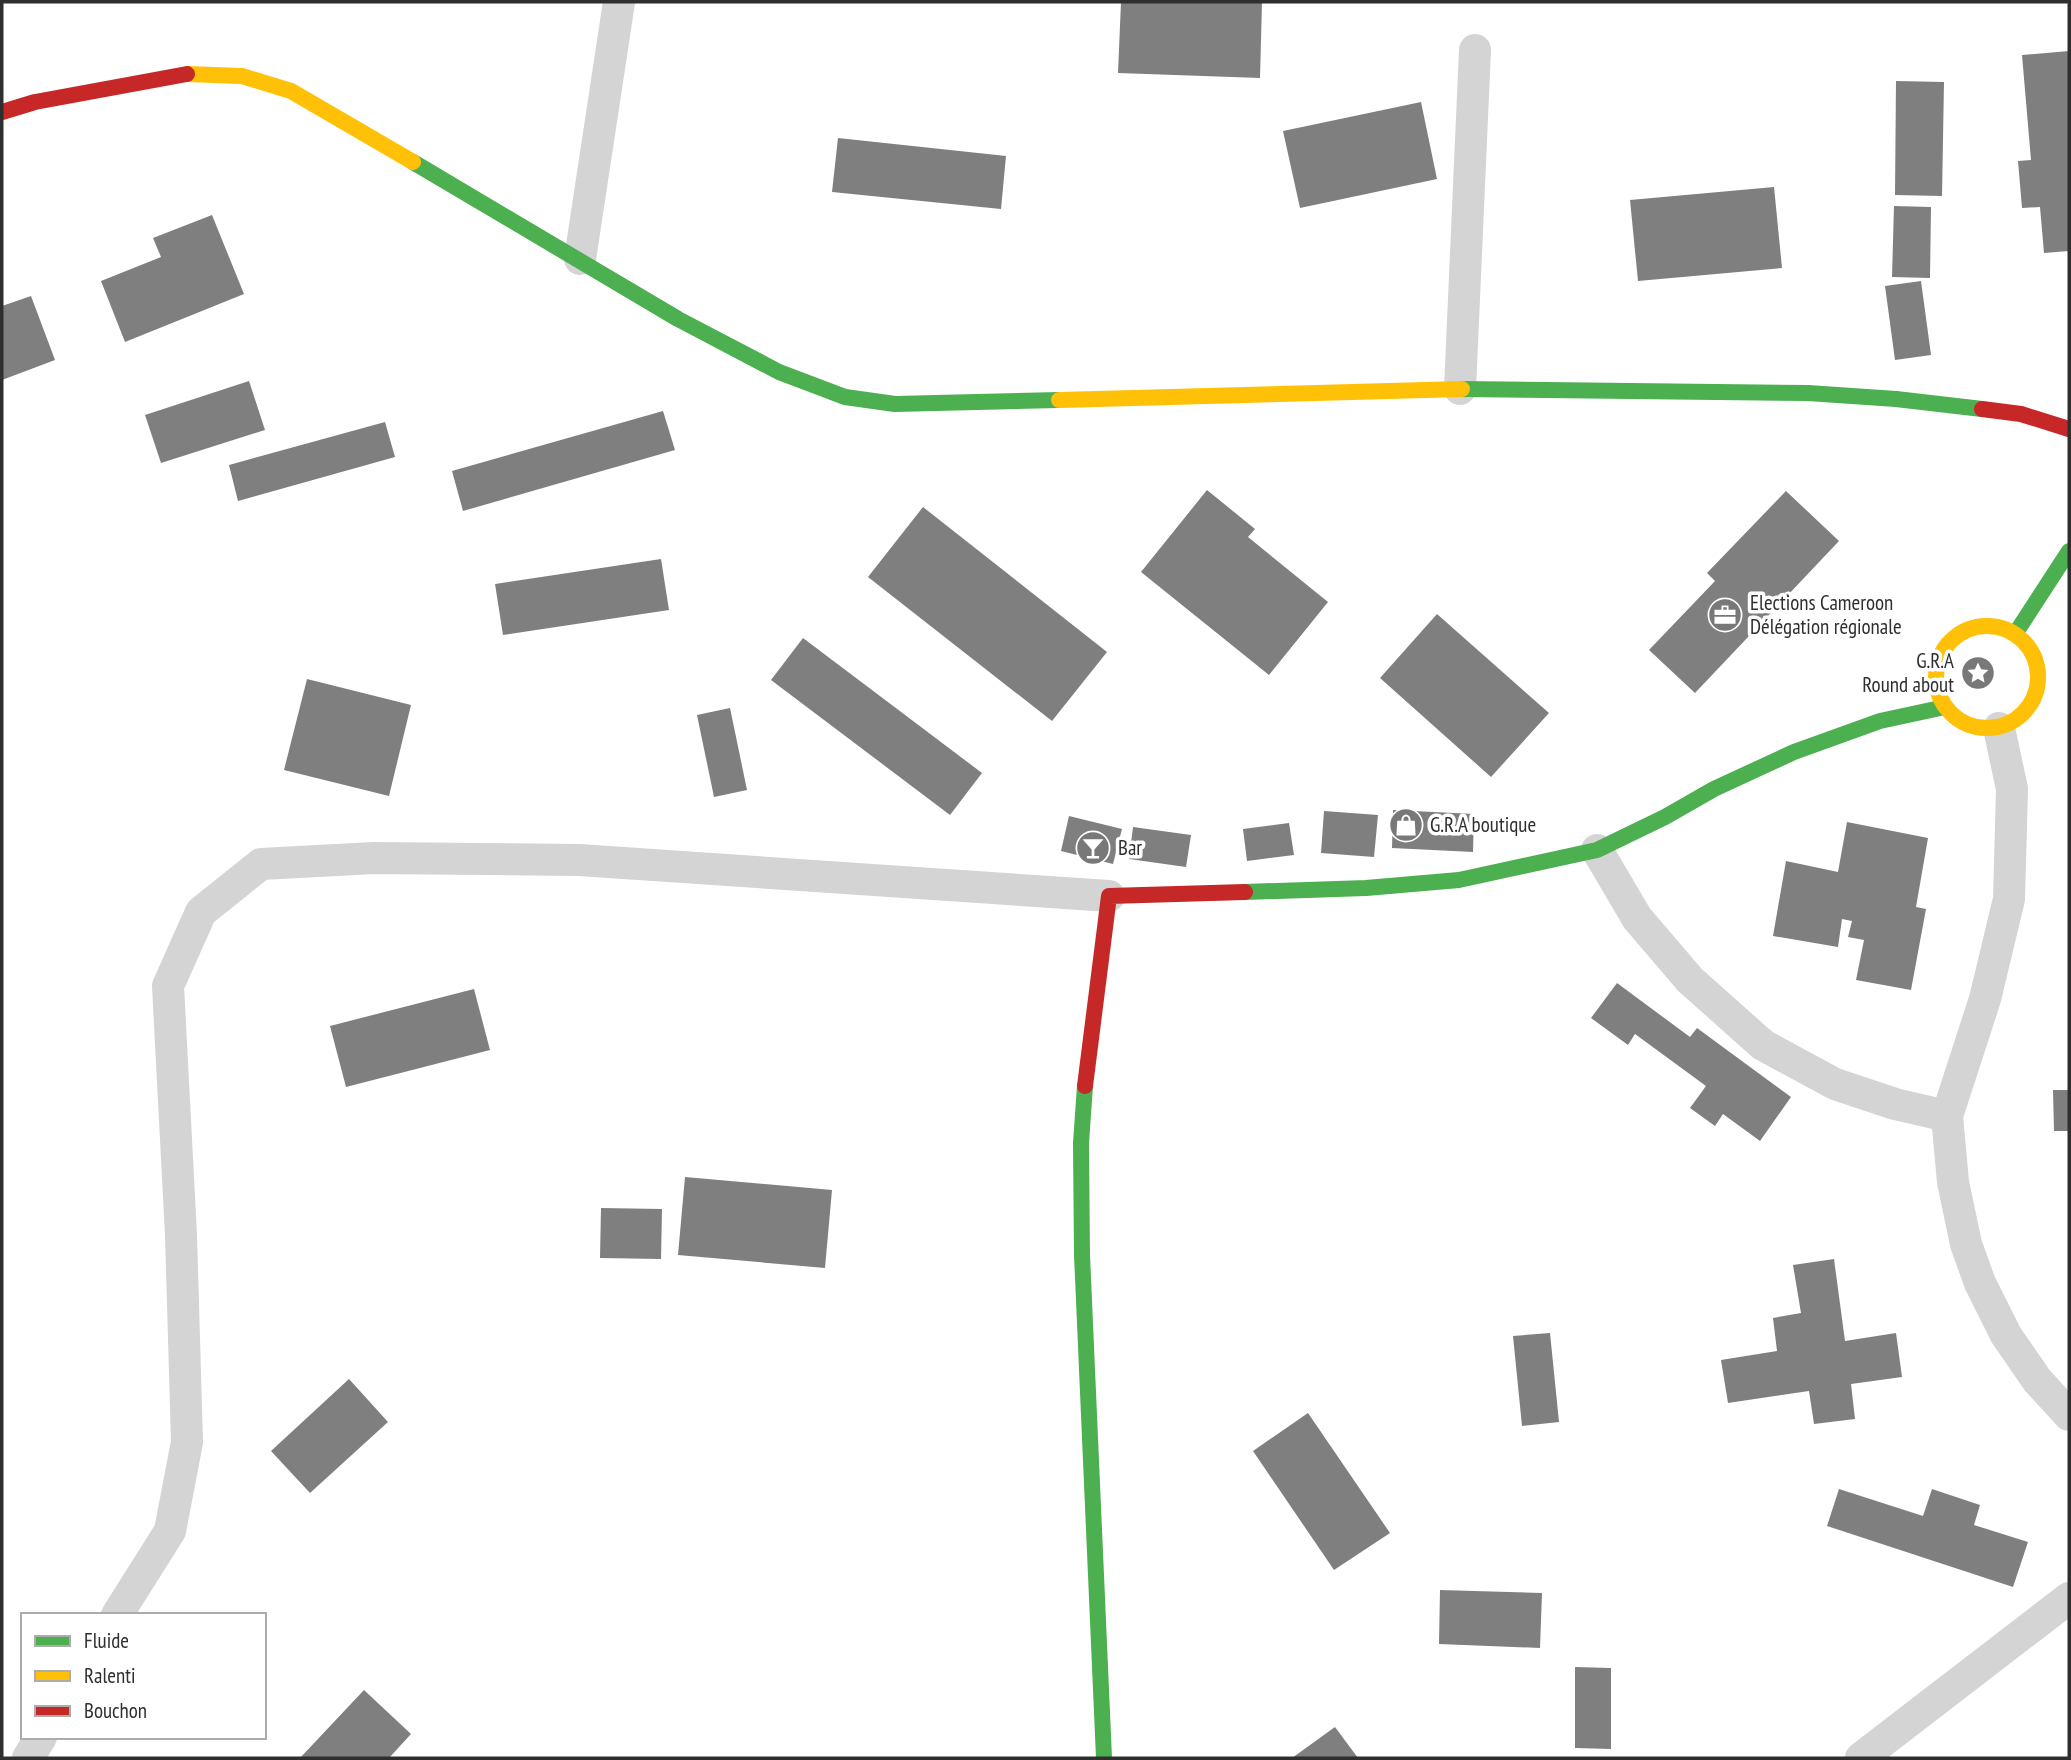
<svg xmlns="http://www.w3.org/2000/svg" width="2071" height="1760" font-family="'PT Sans Narrow',sans-serif">
<rect width="100%" height="100%" fill="#fff"/>
<g fill="#7f7f7f">
<polygon points="1121,2 1262,2 1260,78 1118,73"/>
<polygon points="2069,51 2069,251 2044,253 2040,207 2022,208 2018,161 2031,160 2022,55"/>
<polygon points="1896,81 1944,82 1942,196 1895,195"/>
<polygon points="1421,102 1437,179 1300,208 1283,131"/>
<polygon points="838,138 1006,156 1001,209 832,192"/>
<polygon points="1774,187 1782,268 1638,281 1630,200"/>
<polygon points="1894,206 1931,207 1930,278 1892,277"/>
<polygon points="212,215 244,294 125,342 101,281 161,257 153,238"/>
<polygon points="1921,281 1931,355 1895,360 1885,286"/>
<polygon points="31,296 55,360 2,380 2,306"/>
<polygon points="249,381 265,430 161,463 145,415"/>
<polygon points="663,411 675,450 463,511 452,471"/>
<polygon points="385,422 395,457 238,501 229,465"/>
<polygon points="1207,490 1255,529 1248,537 1328,602 1269,675 1141,572"/>
<polygon points="1786,491 1839,541 1695,693 1649,650 1715,581 1707,573"/>
<polygon points="923,507 1107,652 1052,721 868,577"/>
<polygon points="661,559 669,610 503,635 495,584"/>
<polygon points="1437,614 1549,713 1491,777 1380,678"/>
<polygon points="803,638 982,773 950,815 771,680"/>
<polygon points="307,679 411,705 389,796 284,770"/>
<polygon points="730,708 747,790 714,797 697,715"/>
<polygon points="1393,810 1474,814 1473,852 1392,848"/>
<polygon points="1324,811 1378,815 1374,857 1321,853"/>
<polygon points="1069,816 1122,829 1113,864 1061,851"/>
<polygon points="1847,822 1928,838 1916,907 1926,909 1911,990 1856,980 1864,940 1848,937 1852,921 1842,919 1838,947 1773,936 1786,861 1838,872"/>
<polygon points="1289,823 1294,855 1247,861 1243,829"/>
<polygon points="1133,827 1191,835 1186,867 1129,859"/>
<polygon points="1617,983 1690,1037 1697,1028 1791,1097 1760,1141 1723,1114 1715,1126 1690,1108 1706,1086 1635,1034 1628,1045 1591,1018"/>
<polygon points="474,989 490,1050 346,1087 330,1026"/>
<polygon points="2053,1090 2069,1090 2069,1131 2054,1131"/>
<polygon points="685,1177 832,1190 825,1268 678,1255"/>
<polygon points="601,1208 662,1209 661,1259 600,1258"/>
<polygon points="1834,1259 1845,1341 1896,1333 1902,1377 1851,1384 1855,1419 1814,1424 1809,1391 1728,1403 1721,1360 1777,1351 1773,1318 1801,1313 1793,1265"/>
<polygon points="1550,1333 1559,1422 1522,1426 1513,1336"/>
<polygon points="349,1379 388,1422 310,1493 271,1451"/>
<polygon points="1308,1413 1390,1533 1334,1570 1253,1451"/>
<polygon points="1839,1489 1923,1516 1932,1489 1980,1505 1974,1525 2028,1542 2013,1587 1827,1526"/>
<polygon points="1440,1590 1542,1593 1540,1648 1439,1644"/>
<polygon points="1575,1667 1611,1668 1611,1749 1575,1748"/>
<polygon points="364,1690 411,1734 389,1758 300,1758"/>
<polygon points="1335,1727 1358,1758 1292,1758"/>
</g>
<g fill="none" stroke-linecap="round" stroke-linejoin="round">
<g stroke="#d4d4d4" stroke-width="32">
<polyline points="580,259 619,2"/>
<polyline points="1460,389 1475,50"/>
<polyline points="1999,728 2012,789 2009,899 1985,999 1947,1116 1953,1182 1966,1244 1980,1283 2006,1335 2037,1380 2069,1415"/>
<polyline points="1597,850 1637,918 1690,980 1763,1045 1835,1084 1895,1104 1947,1116"/>
<polyline points="117,1615 170,1531 187,1442 181,1235 168,986 201,912 261,864 374,858 579,860 1109,896"/>
<polyline points="28,1758 41,1737"/>
<polyline points="1861,1758 2069,1598"/>
</g>
<g stroke="#4caf50" stroke-width="16">
<polyline points="413,162 678,319 779,372 845,397 895,404 1059,400"/>
<polyline points="1462,389 1808,393 1896,399 1982,409"/>
<polyline points="2015,634 2069,551"/>
<polyline points="1245,892 1366,888 1459,880 1597,850 1665,817 1714,789 1794,752 1880,721 1945,707"/>
<polyline points="1085,1086 1081,1143 1082,1255 1104,1758"/>
</g>
<g stroke="#ffc107" stroke-width="16">
<polyline points="187,74 242,76 291,91 413,162"/>
<polyline points="1059,400 1462,389"/>
<circle cx="1987" cy="677" r="51"/>
</g>
<g stroke="#c62828" stroke-width="16">
<polyline points="2,112 35,102 187,74"/>
<polyline points="1982,409 2021,414 2069,429"/>
<polyline points="1085,1086 1109,896 1245,892"/>
</g>
</g>
<defs>
<g id="office-disc" transform="scale(1.75)"><circle r="9.5" fill="#787878" stroke="#fff"/><path d="M-6-3h4V-5.5h4V-3h4V5H-6ZM-1-4.5V-3h2v-1.5ZM-6 0V1H6V0Z" fill="#fff"/></g>
<g id="sight-disc" transform="scale(1.75)"><circle r="9.5" fill="#787878" stroke="#fff"/><path d="M0-6L1.8-2.2L6-1.7L2.9 1.2L3.7 5.4L0 3.3L-3.7 5.4L-2.9 1.2L-6-1.7L-1.8-2.2Z" fill="#fff"/></g>
<g id="shop-disc" transform="scale(1.75)"><circle r="9.5" fill="#787878" stroke="#fff"/><path d="M-5-2.5h2.3a2.7 3.5 0 0 1 5.4 0H5L5.5 6h-11ZM-1.5-2.5h3a1.5 2.3 0 0 0-3 0Z" fill="#fff"/></g>
<g id="bar-disc" transform="scale(1.75)"><circle r="9.5" fill="#787878" stroke="#fff"/><path d="M-6-5H6L.8 .8V4.5H3.5V6h-7V4.5H-.8V.8Z" fill="#fff"/></g>
</defs>
<g fill-rule="evenodd">
<use href="#office-disc" x="1725" y="615"/>
<use href="#sight-disc" x="1978" y="673"/>
<use href="#shop-disc" x="1406" y="825"/>
<use href="#bar-disc" x="1093" y="848"/>
</g>
<g text-anchor="middle" stroke-width="7" stroke-linejoin="round" paint-order="stroke">
<g font-size="21" fill="#2f2f2f" stroke="#fff" text-anchor="start">
<text x="1750" y="610">Elections Cameroon<tspan x="1750" dy="24">Délégation régionale</tspan></text>
<text x="1954" y="668" text-anchor="end">G.R.A<tspan x="1954" dy="24">Round about</tspan></text>
<text x="1430" y="832">G.R.A boutique</text>
<text x="1118" y="855">Bar</text>
</g>
</g>
<rect width="2071" height="1760" fill="none" stroke="#2f2f2f" stroke-width="7"/>
<rect x="21" y="1613" width="245" height="126" fill="#ffffff" stroke="#acacac" stroke-width="2"/>
<rect x="35" y="1636" width="35" height="10" fill="#4caf50" stroke="#acacac" stroke-width="2"/>
<text x="84" y="1648" font-size="21" fill="#2f2f2f">Fluide</text>
<rect x="35" y="1671" width="35" height="10" fill="#ffc107" stroke="#acacac" stroke-width="2"/>
<text x="84" y="1683" font-size="21" fill="#2f2f2f">Ralenti</text>
<rect x="35" y="1706" width="35" height="10" fill="#c62828" stroke="#acacac" stroke-width="2"/>
<text x="84" y="1718" font-size="21" fill="#2f2f2f">Bouchon</text>
</svg>
